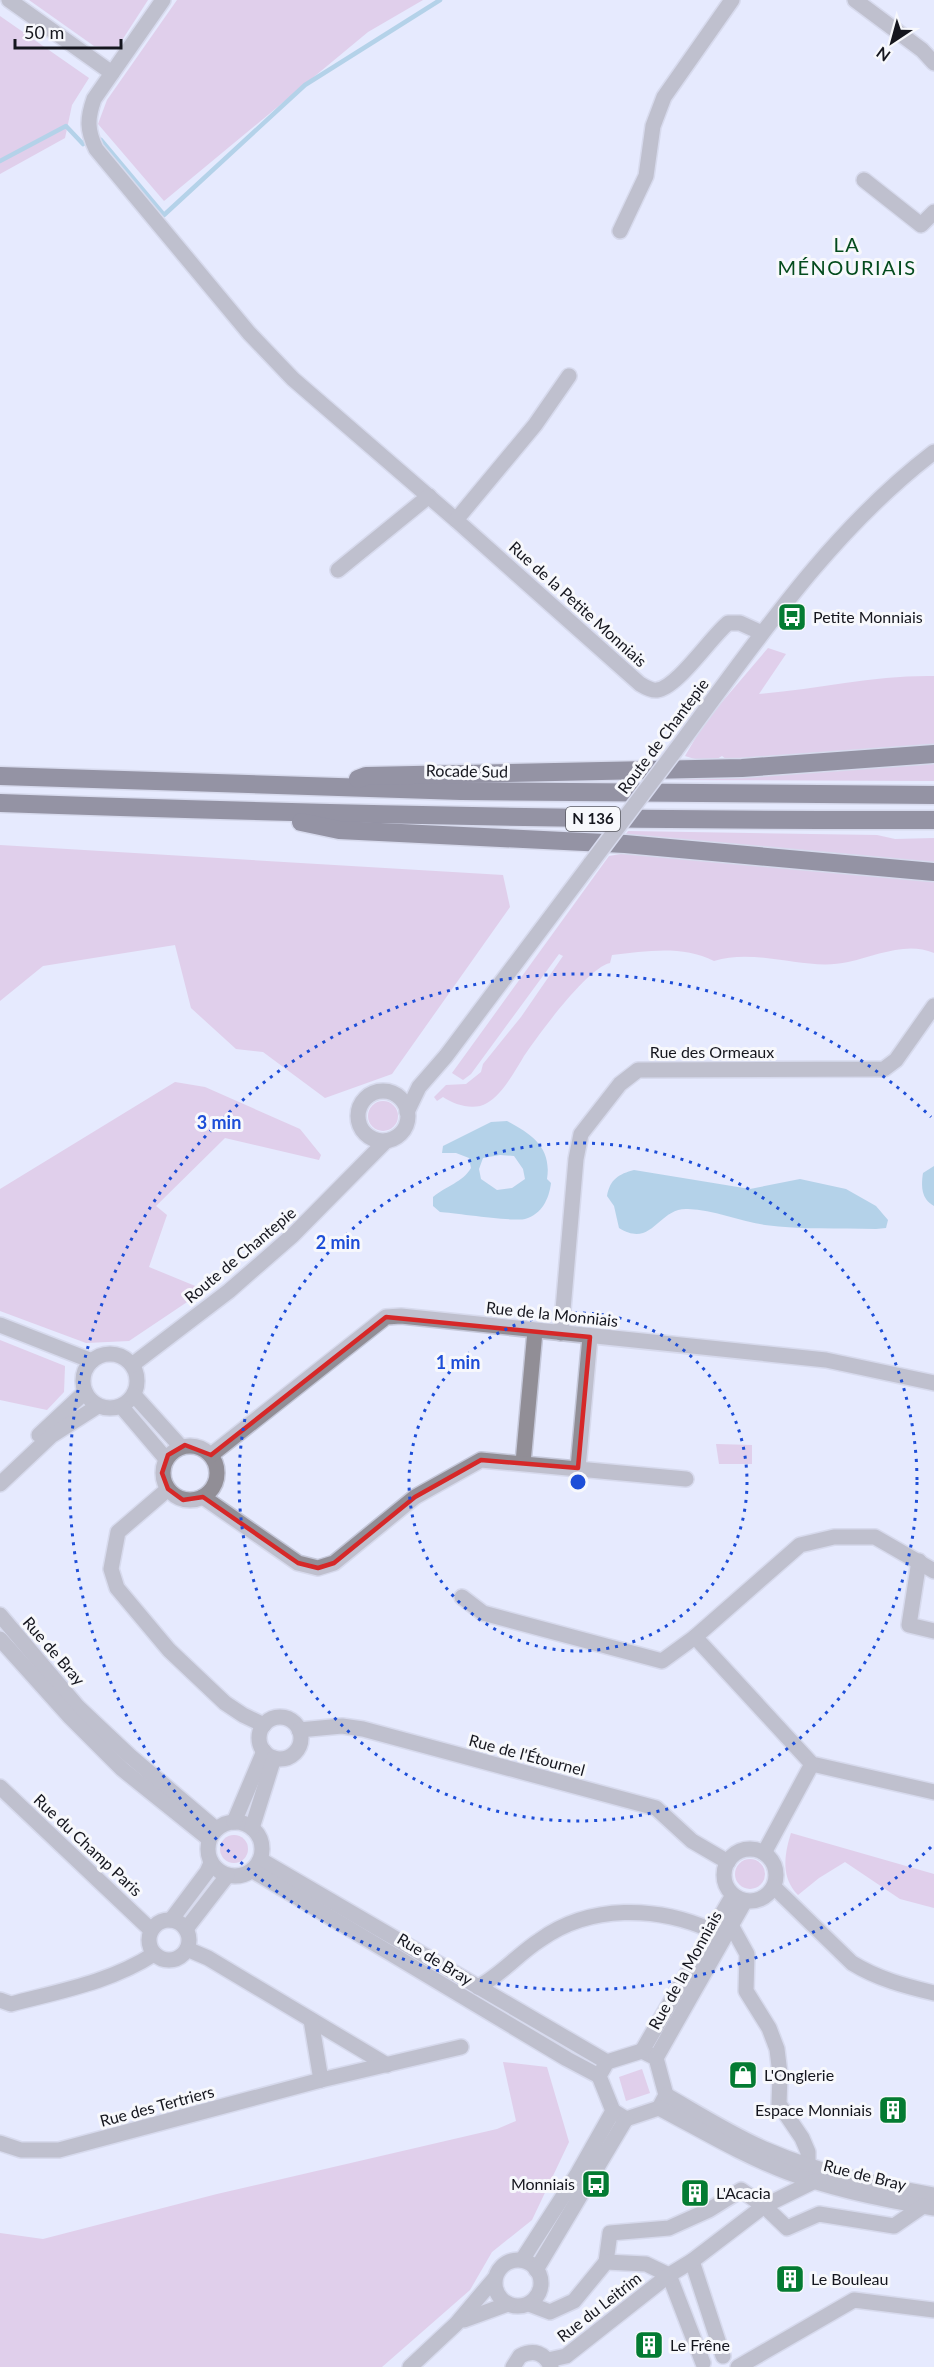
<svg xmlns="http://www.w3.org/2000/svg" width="934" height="2367" font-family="Lato,sans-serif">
<rect width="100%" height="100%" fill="#e6eafe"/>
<g fill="#d9afd4">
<polygon points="29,0 148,0 117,48 94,46"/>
<polygon points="177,0 423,0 368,32 164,201 98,124 107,100"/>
<polygon points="0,16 89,78 72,105 65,138 0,174"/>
<path d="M768 648 786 654 759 694C818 689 875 675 934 676V744L726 759 722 756C710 764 698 760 685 756L705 722Z"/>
<polygon points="934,758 934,781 666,780 670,775"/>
<polygon points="628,831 877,835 895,839 934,838 934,865 623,838"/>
<polygon points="0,845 503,875 510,907 392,1074 325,1098 263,1052 236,1049 191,1008 175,945 43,966 0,1001"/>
<path d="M632 852 934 881V953C906 941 876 956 848 962 806 972 757 947 714 961 683 945 646 951 612 955L610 963C587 968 539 1034 524 1056 515 1071 502 1095 487 1103 474 1111 455 1105 443 1097L437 1101 434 1097 446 1085 466 1084 481 1072 483 1064 521 1017 563 956 559 954 471 1074 463 1080 452 1073 609 856Z"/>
<polygon points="175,1082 205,1087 300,1129 321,1155 319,1160 225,1138 156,1206 167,1215 149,1267 205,1290 129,1341 86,1343 0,1311 0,1189"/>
<circle cx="383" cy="1116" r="15"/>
<polygon points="0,1340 65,1366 64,1392 47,1410 0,1400"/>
<polygon points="716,1444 752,1445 752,1464 719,1464"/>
<path d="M791 1833 934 1874V1908L900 1899 845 1862 819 1878 798 1895C781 1878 784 1855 791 1833Z"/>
<circle cx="234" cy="1849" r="14"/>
<circle cx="750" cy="1874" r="15"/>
<polygon points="503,2062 547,2067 569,2142 532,2220 492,2252 470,2290 382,2367 0,2367 0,2233 43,2239 217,2194 497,2129 516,2121"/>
<polygon points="642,2069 650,2093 626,2101 619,2077"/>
</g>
<g fill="#79b6d0" fill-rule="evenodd">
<path d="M507 1121C532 1134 552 1148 547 1179L551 1183C549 1199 542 1214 525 1219 515 1222 455 1213 440 1212L433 1206V1197C446 1186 463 1182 471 1168L469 1158 456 1153H442L443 1146 491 1122ZM500 1155 514 1156 523 1169 525 1179 512 1188 497 1190 481 1179 479 1169 483 1158Z"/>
<path d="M934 1166V1206C921 1199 921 1186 923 1173Z"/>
<path d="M634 1170 750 1189 800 1179 846 1189 876 1206 888 1220 886 1228 876 1229C839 1228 801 1230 765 1225 739 1221 714 1210 688 1209 658 1207 653 1249 619 1228L614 1206 607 1196C610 1179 619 1174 634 1170Z"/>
</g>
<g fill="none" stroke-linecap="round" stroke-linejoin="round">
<g stroke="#79b6d0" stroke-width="4.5">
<polyline points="101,140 164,215 305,85 440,0"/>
<polyline points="0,161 66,126 83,144"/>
</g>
<g stroke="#c5c8da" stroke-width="18">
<g id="minor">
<polyline points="9,0 112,73"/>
<path d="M163 0 94 99C87 119 87 130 96 149L249 333 293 379 456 520"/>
<polyline points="855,0 922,50 934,63"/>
<polyline points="864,180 921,225 934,212"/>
<polyline points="620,231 646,176 653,126 664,97 732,0"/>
<path d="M569 376 535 425 456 520 640 684C645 687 652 691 657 690 677 688 710 638 728 623H740L762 633"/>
<polyline points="338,570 429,496"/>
<path d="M675 751C754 645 828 533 934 452"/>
<circle cx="383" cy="1116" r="25"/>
<polyline points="407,1112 419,1087 446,1056 591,863"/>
<polyline points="0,1325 92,1361"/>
<polyline points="561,1333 576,1159 581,1134 620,1084 638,1070 884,1069 896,1060 934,1006"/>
<circle cx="110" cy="1381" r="27"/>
<polyline points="132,1365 229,1291 293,1235 386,1141"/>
<polyline points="134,1395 181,1447"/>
<polyline points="121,1406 166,1459"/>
<polyline points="39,1435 85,1392"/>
<circle cx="190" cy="1473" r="27"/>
<polyline points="211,1455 386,1317 401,1316 826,1360 934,1383"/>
<polyline points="523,1463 535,1331"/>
<polyline points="578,1468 590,1337"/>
<polyline points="0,1484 51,1436 98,1406"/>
<polyline points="168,1489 118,1532 111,1569 117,1588 169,1650 225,1703 243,1715 264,1725"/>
<polyline points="203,1497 298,1563 318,1568 334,1563 415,1497 481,1460 686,1479"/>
<polyline points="919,1561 909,1625 934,1631"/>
<polyline points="462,1597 483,1613 662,1661 695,1637 812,1764 934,1792"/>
<polyline points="0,1615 78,1707 130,1756 216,1829"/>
<polyline points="695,1637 800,1545 834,1537 875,1537 934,1571"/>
<polyline points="0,1639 70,1717 122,1769 209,1839"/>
<circle cx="280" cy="1738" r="21"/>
<polyline points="299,1730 342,1726 363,1729 656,1808 692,1841 728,1862"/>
<polyline points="0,1787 151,1930"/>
<circle cx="235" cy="1849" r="27"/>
<polyline points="234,1822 264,1751"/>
<polyline points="252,1828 274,1758"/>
<circle cx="750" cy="1875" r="26"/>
<polyline points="764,1853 812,1764"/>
<polyline points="261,1860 607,2062"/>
<polyline points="253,1871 567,2059 599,2076"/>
<path d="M774 1887 852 1963C878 1979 905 1986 934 1993"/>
<circle cx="169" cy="1940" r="20"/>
<polyline points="171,1920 207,1872 211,1863"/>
<polyline points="731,1925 747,1954 746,1991 769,2028 777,2049 780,2074 779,2104 802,2138 808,2152 808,2166"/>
<polyline points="186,1929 227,1876"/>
<polyline points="187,1949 208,1958 387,2065"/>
<path d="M478 1987C501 1975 518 1954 540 1940 590 1904 657 1906 711 1930"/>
<path d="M0 2000 11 2004C60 1991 111 1982 154 1954"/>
<polyline points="311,2020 321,2080"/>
<polygon points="642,2051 656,2058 666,2095 659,2108 626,2119 613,2111 599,2076 607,2062"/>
<polyline points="642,2051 733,1895"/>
<polyline points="656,2058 745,1901"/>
<path d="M666 2095C699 2114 732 2135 767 2150 820 2173 877 2185 934 2195"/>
<path d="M659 2108C701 2130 742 2155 787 2172 834 2190 884 2200 934 2208"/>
<polyline points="0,2143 21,2150 59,2150 321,2080 461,2047"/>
<circle cx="518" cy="2283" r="23"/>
<polyline points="522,2260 578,2173 613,2111"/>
<polyline points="692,2261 723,2356"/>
<polyline points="606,2262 610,2233 669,2228 709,2210 741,2190 764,2206 787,2228 819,2214 894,2226 923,2206"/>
<polyline points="536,2270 626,2119"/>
<polyline points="529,2304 550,2312 574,2301 606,2262 646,2264 669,2275 703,2363"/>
<polyline points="464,2320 508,2304"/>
<polyline points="548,2360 566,2356 669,2275 692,2261 764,2206 815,2181"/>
<polyline points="410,2367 456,2324 495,2278"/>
<path d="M513 2367 520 2356C534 2349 545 2353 551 2367"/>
<polyline points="738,2367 854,2300 934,2310"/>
</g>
</g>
<g stroke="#c5c8da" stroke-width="21">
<g id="highway">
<polyline points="0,776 461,791 934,795"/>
<polyline points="358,779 366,776 742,768 934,754"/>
<path d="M0 803C311 814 622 821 934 820"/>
<polyline points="301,822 339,830 625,844 934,872"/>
</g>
</g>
<use href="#minor" stroke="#918e96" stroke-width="15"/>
<use href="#highway" stroke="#312a39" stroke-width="18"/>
<g stroke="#c5c8da" stroke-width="18" stroke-linecap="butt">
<polyline id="minor-bridge" points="591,863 675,751"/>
</g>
<use href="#minor-bridge" stroke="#918e96" stroke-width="15"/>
</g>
<path d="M0 0H934V2367H0ZM386 1317 590 1337 578 1468 481 1460 415 1497 334 1563 318 1568 298 1563 203 1497 183 1500 168 1489 162 1473 168 1455 185 1445 211 1455Z" fill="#e6eafe" fill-opacity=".55" fill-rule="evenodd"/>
<path fill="none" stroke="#d62828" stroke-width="4.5" stroke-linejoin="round" d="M386 1317 590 1337 578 1468 481 1460 415 1497 334 1563 318 1568 298 1563 203 1497 183 1500 168 1489 162 1473 168 1455 185 1445 211 1455Z"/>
<g fill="none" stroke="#1d4ed8" stroke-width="3" stroke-dasharray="3 6">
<circle cx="578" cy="1482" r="169"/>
<circle cx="578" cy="1482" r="339"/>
<path d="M931 1847A508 508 0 1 1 931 1117"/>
</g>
<defs>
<g id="bus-square" transform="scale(1.5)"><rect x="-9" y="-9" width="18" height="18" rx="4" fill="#047b32" stroke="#f7f8fc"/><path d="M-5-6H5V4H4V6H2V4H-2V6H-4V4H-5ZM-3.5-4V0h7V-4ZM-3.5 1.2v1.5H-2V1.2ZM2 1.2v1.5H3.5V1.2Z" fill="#fff"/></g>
<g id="shop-square" transform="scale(1.5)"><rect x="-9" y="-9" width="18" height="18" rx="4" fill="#047b32" stroke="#f7f8fc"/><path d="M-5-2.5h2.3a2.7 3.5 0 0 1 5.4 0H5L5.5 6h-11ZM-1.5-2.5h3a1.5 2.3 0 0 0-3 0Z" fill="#fff"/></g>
<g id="building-square" transform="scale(1.5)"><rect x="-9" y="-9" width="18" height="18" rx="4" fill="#047b32" stroke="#f7f8fc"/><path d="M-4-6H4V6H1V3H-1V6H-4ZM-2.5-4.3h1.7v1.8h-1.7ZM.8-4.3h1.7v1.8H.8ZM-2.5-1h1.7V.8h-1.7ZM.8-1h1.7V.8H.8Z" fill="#fff"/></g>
</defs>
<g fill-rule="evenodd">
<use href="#bus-square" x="792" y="617"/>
<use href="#shop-square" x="743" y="2075"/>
<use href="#building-square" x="893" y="2110"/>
<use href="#bus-square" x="596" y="2184"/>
<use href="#building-square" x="695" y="2193"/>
<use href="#building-square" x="790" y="2279"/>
<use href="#building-square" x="649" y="2345"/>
</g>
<g text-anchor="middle" stroke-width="6" stroke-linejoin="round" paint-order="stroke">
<rect fill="#f7f8fc" stroke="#595a61" stroke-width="1.5" x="566" y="807" width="54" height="24" rx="4.5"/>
<g font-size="15" font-weight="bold" fill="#15161e">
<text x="593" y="824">N 136</text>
</g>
<g font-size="16" fill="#15161e" stroke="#f7f8fc">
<text transform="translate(578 604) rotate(42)" y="6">Rue de la Petite Monniais</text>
<text transform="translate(663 736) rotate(-53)" y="6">Route de Chantepie</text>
<text transform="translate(467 771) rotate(1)" y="6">Rocade Sud</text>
<text x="712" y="1058">Rue des Ormeaux</text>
<text transform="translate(240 1255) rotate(-40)" y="6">Route de Chantepie</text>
<text transform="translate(552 1314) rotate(6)" y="6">Rue de la Monniais</text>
<text transform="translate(54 1651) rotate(49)" y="6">Rue de Bray</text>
<text transform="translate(527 1755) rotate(15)" y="6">Rue de l'Étournel</text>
<text transform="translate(88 1845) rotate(43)" y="6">Rue du Champ Paris</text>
<text transform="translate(435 1959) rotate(31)" y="6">Rue de Bray</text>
<text transform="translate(685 1970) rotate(-61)" y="6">Rue de la Monniais</text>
<text transform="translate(157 2106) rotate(-15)" y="6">Rue des Tertriers</text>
<text transform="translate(865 2175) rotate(14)" y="6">Rue de Bray</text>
<text transform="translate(599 2307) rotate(-38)" y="6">Rue du Leitrim</text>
</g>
<g font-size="16" fill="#15161e" stroke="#f7f8fc" text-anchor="start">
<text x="813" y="623">Petite Monniais</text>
<text x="764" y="2081">L'Onglerie</text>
<text x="872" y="2116" text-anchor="end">Espace Monniais</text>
<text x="575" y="2190" text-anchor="end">Monniais</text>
<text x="716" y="2199">L'Acacia</text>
<text x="811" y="2285">Le Bouleau</text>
<text x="670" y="2351">Le Frêne</text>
</g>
<g font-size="20" letter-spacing="1.5" fill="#044b1d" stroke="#f7f8fc">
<text x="847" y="252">LA<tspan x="847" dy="23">MÉNOURIAIS</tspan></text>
</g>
</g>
<circle cx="578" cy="1482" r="9" fill="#1d4ed8" stroke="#f7f8fc" stroke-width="3"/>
<g font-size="18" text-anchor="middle" font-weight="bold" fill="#1d4ed8" stroke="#f7f8fc" stroke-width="6" stroke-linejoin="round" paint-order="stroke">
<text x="219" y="1129">3 min</text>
<text x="338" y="1249">2 min</text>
<text x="458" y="1369">1 min</text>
</g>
<g transform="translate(892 42) rotate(216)" stroke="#f7f8fc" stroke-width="4.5" paint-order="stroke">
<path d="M0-4.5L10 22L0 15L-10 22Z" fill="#15161e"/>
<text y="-9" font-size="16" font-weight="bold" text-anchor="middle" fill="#15161e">N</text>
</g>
<path d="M15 39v9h106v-9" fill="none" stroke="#15161e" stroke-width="3"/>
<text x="24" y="39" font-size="18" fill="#15161e" stroke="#f7f8fc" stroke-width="4.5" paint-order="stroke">50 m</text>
</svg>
